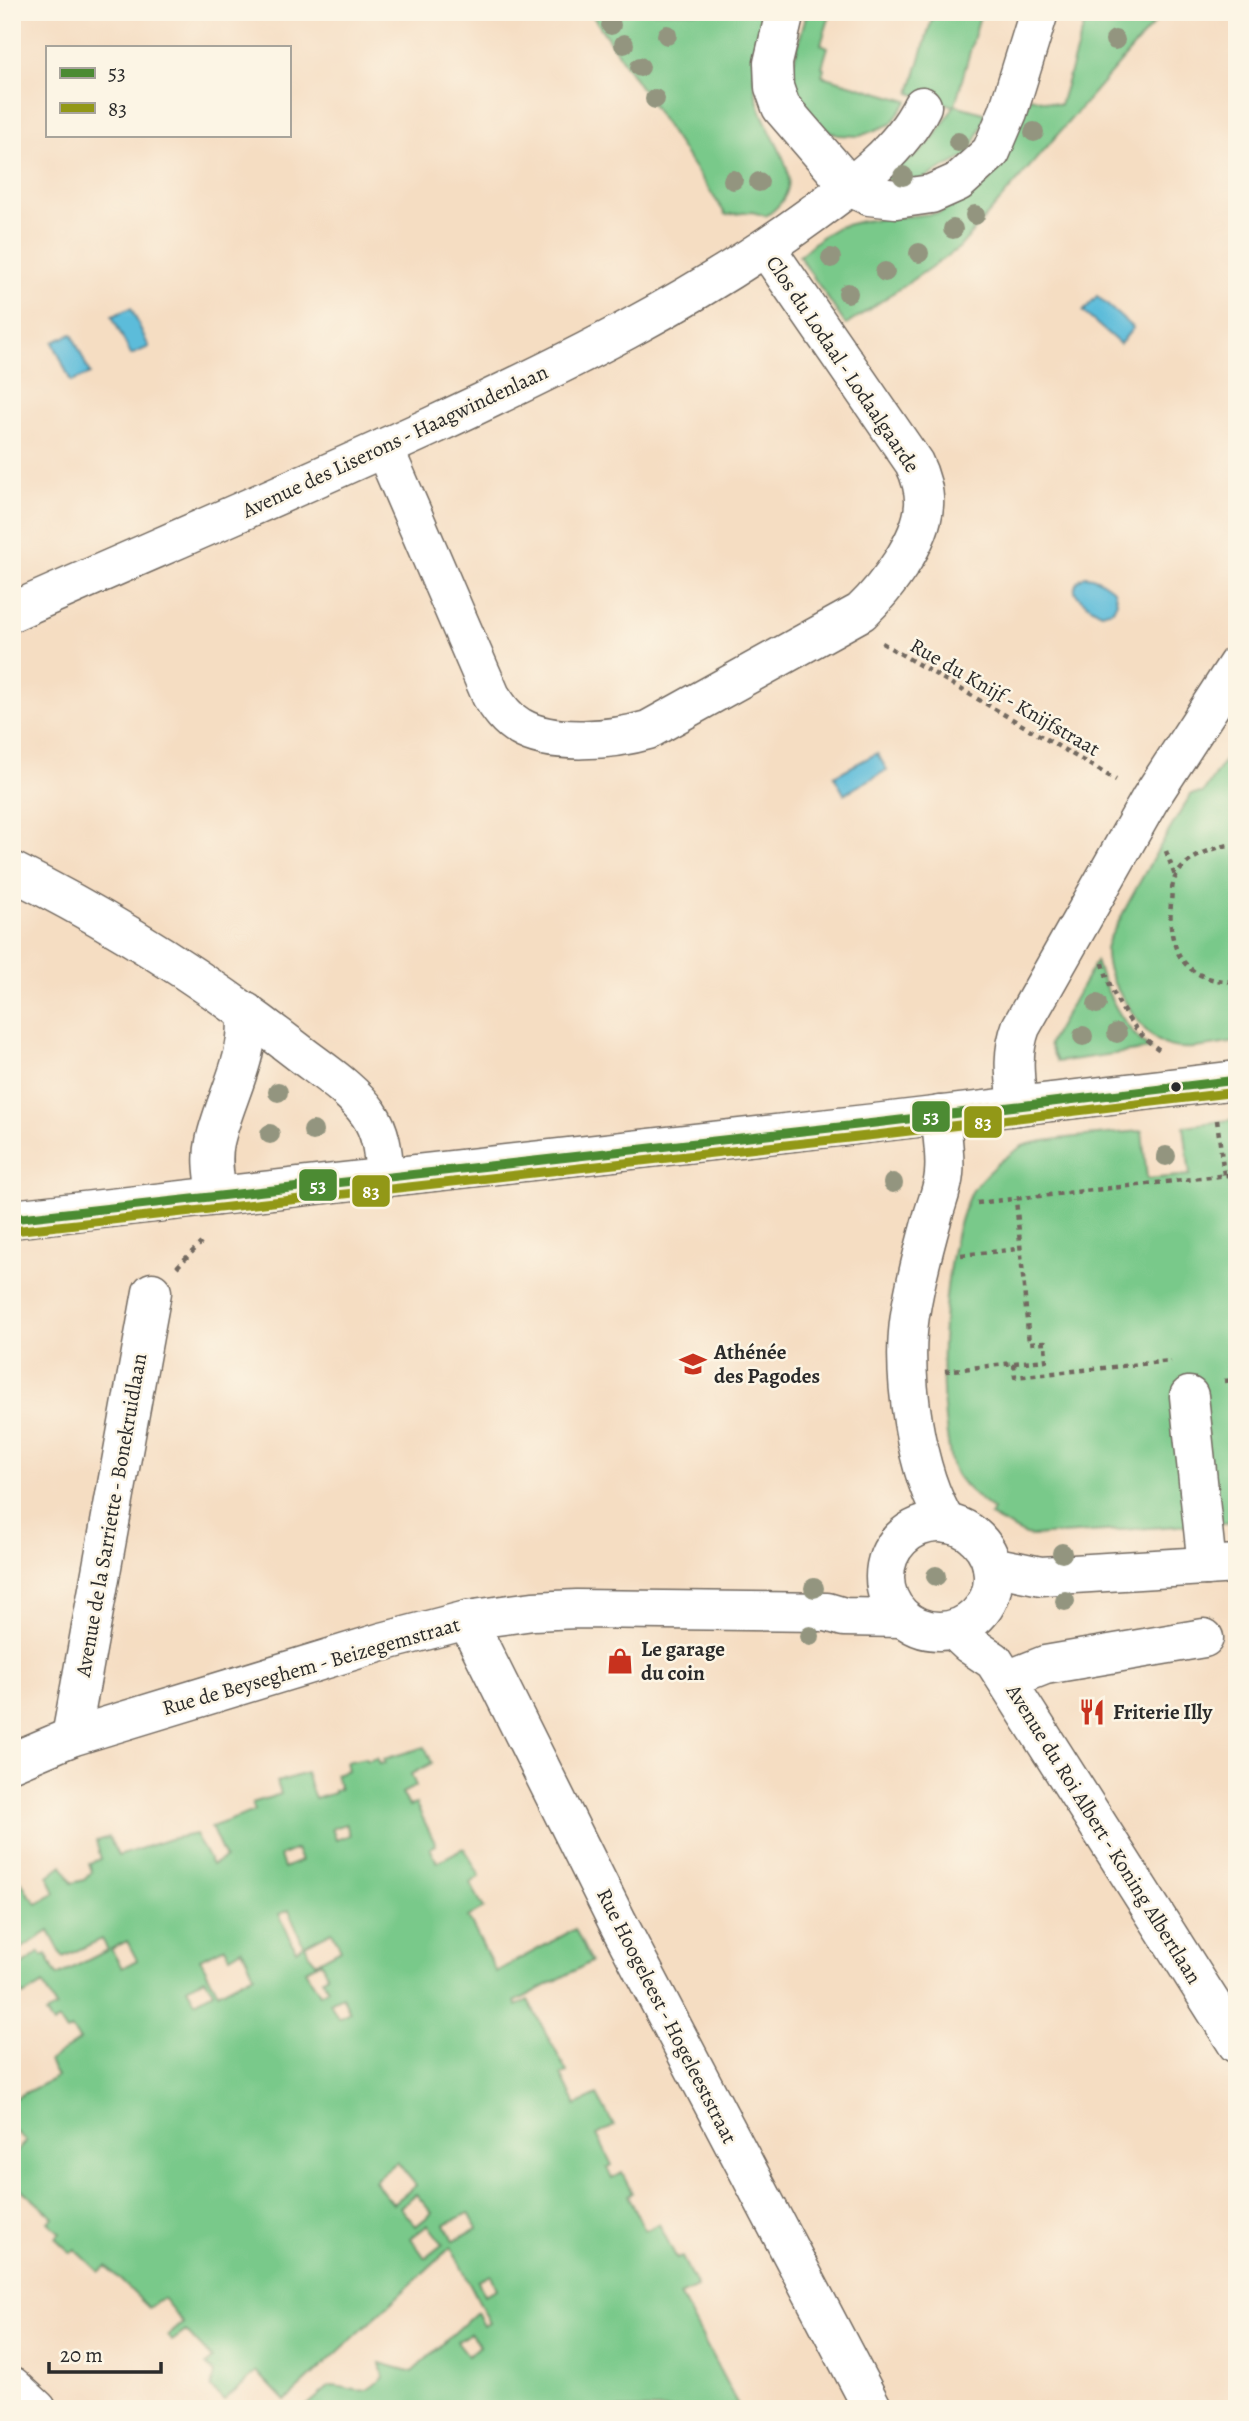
<svg xmlns="http://www.w3.org/2000/svg" width="1249" height="2421" font-family="Alegreya,serif">
<rect width="100%" height="100%" fill="#fcf5e5"/>
<filter id="ink" filterUnits="userSpaceOnUse"><feTurbulence type="fractalNoise" baseFrequency=".0143" numOctaves="2"/><feDisplacementMap in="SourceGraphic" scale="14" xChannelSelector="R" yChannelSelector="G"/><feConvolveMatrix kernelMatrix="1 2 1 2 8 2 1 2 1" color-interpolation-filters="sRGB"/></filter>
<filter id="wash" filterUnits="userSpaceOnUse"><feTurbulence type="fractalNoise" baseFrequency=".00686" numOctaves="4" result="noise"/><feDisplacementMap in="SourceGraphic" scale="28" xChannelSelector="R" yChannelSelector="G"/><feGaussianBlur stdDeviation="1.57" result="paint"/><feColorMatrix in="noise" values="0 0 0 0 0 0 0 0 0 0 0 0 0 0 0 0 0 1.4 0 .05"/><feComposite in="paint" operator="in"/></filter>
<g filter="url(#wash)">
<rect width="100%" height="100%" fill="#f5ddc2"/>
<g fill="#79c98a" stroke="#527a5a" stroke-width="2" fill-rule="evenodd">
<path d="M590 12H768C761 34 752 57 754 81 755 97 761 113 768 127 784 160 806 189 766 216L752 212 726 215Z"/>
<polygon points="807,12 831,12 821,44 828,47 822,67 824,68 822,76 908,101 891,124 860,136 837,135 814,123 801,110 790,75"/>
<path d="M934 12H981L955 105 987 114 969 155 909 186 877 176C921 157 931 146 954 106L910 93Z"/>
<polygon points="1088,12 1164,12 959,248 846,325 799,256 821,237 838,227 862,221 939,213 967,199 989,181 1006,156 1030,97 1060,105"/>
<path d="M1237 741V1042C1183 1049 1162 1061 1130 1009 1118 991 1105 973 1106 950 1106 941 1115 929 1119 921 1141 877 1166 836 1191 794L1203 793Z"/>
<path d="M1096 961C1106 993 1124 1029 1150 1049L1057 1062 1049 1044Z"/>
<path d="M1237 1119V1522L1032 1536 1025 1535 990 1516 993 1510C979 1499 960 1485 953 1468 949 1458 949 1446 947 1436 938 1372 942 1258 968 1199 978 1178 1002 1159 1021 1147 1031 1139 1123 1133 1142 1131L1147 1179 1190 1175 1184 1126Z"/>
<path d="M425 1747 432 1763 411 1774 416 1786 402 1793 409 1806 416 1804 436 1845 430 1848 437 1862 464 1848 480 1876 470 1883 484 1908 468 1917 496 1972 575 1929 591 1962 515 2002 517 2006 528 2000 567 2072 561 2075 576 2105 597 2095 614 2126 597 2135 612 2165 607 2168 612 2179 622 2173 632 2193 628 2195 645 2231 659 2224 677 2259 682 2257 697 2287 680 2295 740 2409H303L330 2386C354 2386 364 2401 383 2377L380 2363 412 2372 477 2312 484 2326 490 2323 451 2247 285 2401 257 2372 224 2401 211 2388 214 2373 206 2365 212 2359 186 2331 172 2341 168 2336 183 2323 163 2298 149 2308 106 2266 99 2272 75 2249 71 2253 55 2238 60 2233 48 2222 53 2217 12 2181V2157L26 2141 12 2128 13 2099 57 2077 49 2061 80 2040 71 2029 67 2032 59 2020 53 2024 46 2014 56 2008 43 1984 23 1996 12 1979V1963L16 1969 40 1952 42 1956 46 1954 57 1976 108 1950 102 1939 63 1957 49 1931 13 1954 12 1916 20 1912 12 1902V1894L22 1882 30 1897H32L37 1904 55 1893 48 1876 62 1865 72 1883 84 1880 92 1872 89 1863 101 1859 96 1841 109 1837 118 1856 170 1839 195 1834 212 1865 225 1858 211 1827 255 1811 252 1803 281 1794 277 1782 306 1773 315 1799 334 1793V1790L340 1789 335 1774 348 1770 346 1762 365 1758 367 1761 377 1758 380 1764 385 1763 384 1759ZM346 1824 350 1835 336 1840 332 1828ZM296 1849 301 1861 284 1868 280 1856ZM289 1910 303 1945 296 1950 279 1914ZM332 1931 341 1949 315 1963 305 1945ZM127 1941 137 1960 122 1968 111 1949ZM225 1947 230 1956 242 1949 254 1974 218 1993 200 1959ZM321 1962 327 1975 322 1979 328 1989 320 1994 305 1970ZM205 1978 213 1992 195 2002 187 1988ZM342 1996 350 2012 338 2018 330 2002ZM397 2162 416 2185 393 2204 374 2181ZM416 2194 432 2213 416 2226 400 2207ZM469 2213 477 2228 453 2241 445 2224ZM428 2225 443 2244 425 2258 411 2238ZM491 2275 497 2289 484 2295 478 2281ZM470 2333 480 2346 468 2356 457 2342Z"/>
</g>
<g fill="#5cbcda" stroke="#447482" stroke-width="2">
<polygon points="1097,296 1133,328 1120,344 1083,312"/>
<polygon points="131,308 149,347 131,355 112,316"/>
<polygon points="72,334 90,374 71,382 53,342"/>
<path d="M1085 576C1096 576 1105 584 1114 590L1117 602 1113 610 1101 613C1087 605 1060 590 1085 576Z"/>
<polygon points="877,753 887,770 844,794 834,776"/>
</g>
</g>
<g filter="url(#ink)">
<g fill="none" stroke-linecap="round" stroke-linejoin="round">
<g stroke="#726960" stroke-width="41">
<g id="minor">
<polyline points="785,12 773,63 774,87 781,107 850,187 869,196 896,199 931,194 958,182 991,152 1008,112 1039,12"/>
<path d="M384 448 491 696C499 708 507 720 520 727 552 746 614 740 648 730L861 612C886 588 922 541 924 505 925 492 920 475 914 463L766 248"/>
<path d="M12 612C152 550 293 490 432 426 563 365 694 301 810 216 851 186 899 153 922 106"/>
<path d="M12 871C113 921 208 982 297 1051 321 1070 351 1088 369 1114 382 1133 383 1154 385 1176"/>
<path d="M1018 1106C1015 1078 1011 1054 1021 1027L1150 799 1237 665"/>
<path d="M940 1115C942 1134 946 1155 944 1174 943 1188 937 1202 933 1216 924 1248 915 1282 910 1315 901 1374 915 1473 947 1524"/>
<path d="M217 1196C215 1178 211 1160 215 1142 224 1099 252 1057 246 1012"/>
<polyline points="12,1219 875,1123 1237,1080"/>
<polyline points="1189,1396 1207,1566"/>
<circle cx="939" cy="1577" r="54"/>
<polyline points="992,1566 1041,1576 1237,1564"/>
<polyline points="467,1620 617,1921 873,2409"/>
<polyline points="954,1630 969,1644 994,1661 1237,2044"/>
<polyline points="1007,1680 1045,1665 1204,1638"/>
<polyline points="71,1737 152,1292"/>
<polyline points="12,1762 71,1737 382,1642 467,1620 533,1611 577,1609 827,1612 844,1617 902,1618"/>
<polyline points="12,2386 37,2409"/>
</g>
</g>
<g stroke="#726960" stroke-width="4.5" stroke-dasharray="5 5" stroke-linecap="butt">
<polyline points="882,643 1116,780"/>
<path d="M1237 843C1216 847 1187 856 1176 876 1171 884 1172 895 1171 903 1167 950 1185 984 1237 981"/>
<polyline points="1166,851 1175,876"/>
<path d="M1103 963C1110 994 1132 1032 1160 1050"/>
<polyline points="1217,1120 1224,1175"/>
<polyline points="977,1203 1237,1174"/>
<polyline points="961,1255 1019,1249"/>
<polyline points="177,1267 201,1243"/>
<polyline points="1014,1363 1046,1360 1045,1342 1029,1343 1016,1199"/>
<polyline points="945,1371 1014,1363 1015,1377 1171,1361"/>
<polyline points="1224,1381 1237,1380"/>
</g>
<use href="#minor" stroke="#fff" stroke-width="38"/>
<g stroke="#fcf5e5" stroke-width="14">
<polyline id="bus-1" points="12,1219 875,1123 1237,1080"/>
</g>
<g stroke="#fcf5e5" stroke-width="14">
<polyline id="bus-2" points="13,1231 876,1135 1237,1092"/>
</g>
<use href="#bus-1" stroke="#4c8b33" stroke-width="9"/>
<use href="#bus-2" stroke="#929817" stroke-width="9"/>
</g>
<g fill="#93957f">
<circle cx="611" cy="25" r="10"/>
<circle cx="667" cy="35" r="10"/>
<circle cx="1115" cy="40" r="10"/>
<circle cx="624" cy="44" r="10"/>
<circle cx="640" cy="67" r="10"/>
<circle cx="655" cy="99" r="10"/>
<circle cx="1034" cy="132" r="10"/>
<circle cx="958" cy="142" r="10"/>
<circle cx="903" cy="176" r="10"/>
<circle cx="733" cy="180" r="10"/>
<circle cx="759" cy="182" r="10"/>
<circle cx="975" cy="215" r="10"/>
<circle cx="953" cy="229" r="10"/>
<circle cx="919" cy="253" r="10"/>
<circle cx="831" cy="258" r="10"/>
<circle cx="885" cy="272" r="10"/>
<circle cx="848" cy="293" r="10"/>
<circle cx="1097" cy="1004" r="10"/>
<circle cx="1117" cy="1033" r="10"/>
<circle cx="1083" cy="1036" r="10"/>
<circle cx="278" cy="1092" r="10"/>
<circle cx="313" cy="1131" r="10"/>
<circle cx="270" cy="1134" r="10"/>
<circle cx="1166" cy="1156" r="10"/>
<circle cx="893" cy="1183" r="10"/>
<circle cx="1062" cy="1553" r="10"/>
<circle cx="936" cy="1576" r="10"/>
<circle cx="814" cy="1588" r="10"/>
<circle cx="1065" cy="1601" r="10"/>
<circle cx="810" cy="1636" r="10"/>
</g>
</g>
<defs>
<g id="school-bare" transform="scale(2.1)"><path d="M0-5L7-2L0 1L-7-2ZM-4 1L0 2.5L4 1V4Q0 6-4 4Z" fill="#c8321e" stroke="#fcf5e5" stroke-width="2.5" paint-order="stroke"/></g>
<g id="shop-bare" transform="scale(2.1)"><path d="M-5-2.5h2.3a2.7 3.5 0 0 1 5.4 0H5L5.5 6h-11ZM-1.5-2.5h3a1.5 2.3 0 0 0-3 0Z" fill="#c8321e" stroke="#fcf5e5" stroke-width="2.5" paint-order="stroke"/></g>
<g id="restaurant-bare" transform="scale(2.1)"><path d="M-5-6h1v4h1v-4h1v4h1v-4h1v5L-1.5 .5V6h-2V.5L-5-1ZM5-6V6H3V1.5H1.5Q1.5-4 5-6Z" fill="#c8321e" stroke="#fcf5e5" stroke-width="2.5" paint-order="stroke"/></g>
</defs>
<g fill-rule="evenodd">
<use href="#school-bare" x="693" y="1364"/>
<use href="#shop-bare" x="620" y="1661"/>
<use href="#restaurant-bare" x="1092" y="1712"/>
</g>
<circle fill="#2b2b2b" stroke="#fcf5e5" stroke-width="2.5" cx="1176" cy="1087" r="6"/>
<g text-anchor="middle" stroke-width="5" stroke-linejoin="round" paint-order="stroke">
<g font-size="21" fill="#2b2b2b" stroke="#fcf5e5">
<text transform="translate(843 364) rotate(56)" y="7">Clos du Lodaal - Lodaalgaarde</text>
<text transform="translate(395 441) rotate(-25)" y="7">Avenue des Liserons - Haagwindenlaan</text>
<text transform="translate(1005 697) rotate(30)" y="7">Rue du Knijf - Knijfstraat</text>
<text transform="translate(111 1515) rotate(-80)" y="7">Avenue de la Sarriette - Bonekruidlaan</text>
<text transform="translate(311 1666) rotate(-16)" y="7">Rue de Beyseghem - Beizegemstraat</text>
<text transform="translate(1104 1834) rotate(58)" y="7">Avenue du Roi Albert - Koning Albertlaan</text>
<text transform="translate(667 2016) rotate(63)" y="7">Rue Hoogeleest - Hogeleeststraat</text>
</g>
<g font-size="21" font-weight="bold" fill="#2b2b2b" stroke="#fcf5e5" text-anchor="start">
<text x="714" y="1359">Athénée<tspan x="714" dy="24">des Pagodes</tspan></text>
<text x="641" y="1656">Le garage<tspan x="641" dy="24">du coin</tspan></text>
<text x="1113" y="1719">Friterie Illy</text>
</g>
</g>
<g stroke="#fcf5e5" stroke-width="2.5">
<rect x="911" y="1100" width="40" height="33" rx="7" fill="#4c8b33"/>
<rect x="963" y="1105" width="40" height="34" rx="7" fill="#929817"/>
<rect x="298" y="1168" width="40" height="34" rx="7" fill="#4c8b33"/>
<rect x="351" y="1174" width="40" height="34" rx="7" fill="#929817"/>
</g>
<g font-size="19" text-anchor="middle" font-weight="bold" fill="#fff">
<text x="931" y="1123">53</text>
<text x="983" y="1129">83</text>
<text x="318" y="1192">53</text>
<text x="371" y="1198">83</text>
</g>
<rect width="1249" height="2421" fill="none" stroke="#fcf5e5" stroke-width="42"/>
<rect x="46" y="46" width="245" height="91" fill="#fcf5e5" stroke="#a8a49b" stroke-width="2"/>
<rect x="60" y="68" width="35" height="10" fill="#4c8b33" stroke="#a8a49b" stroke-width="2"/>
<text x="108" y="80" font-size="21" fill="#2b2b2b">53</text>
<rect x="60" y="103" width="35" height="10" fill="#929817" stroke="#a8a49b" stroke-width="2"/>
<text x="108" y="116" font-size="21" fill="#2b2b2b">83</text>
<path d="M49 2362v10h112v-10" fill="none" stroke="#2b2b2b" stroke-width="3.5"/>
<text x="60" y="2362" font-size="21" fill="#2b2b2b" stroke="#fcf5e5" stroke-width="5" paint-order="stroke">20 m</text>
</svg>
